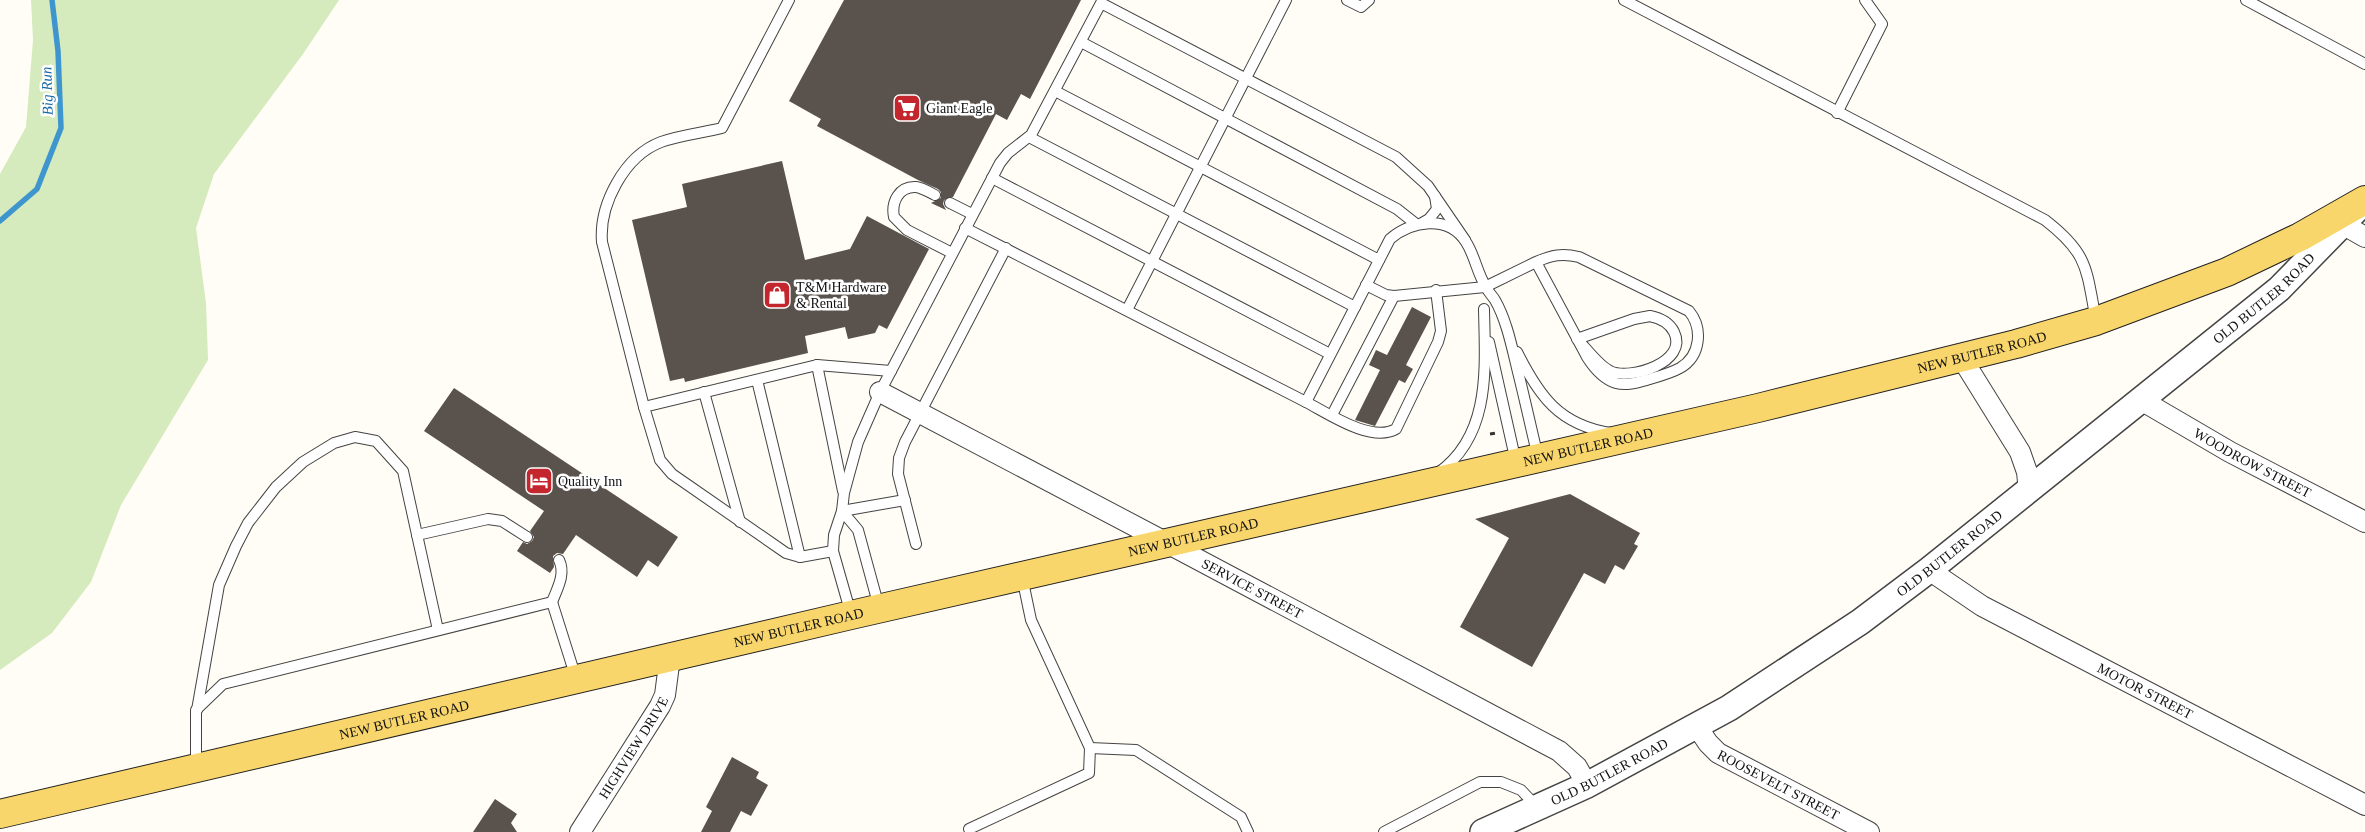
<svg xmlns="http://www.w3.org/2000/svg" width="2365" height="832" font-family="Georgia,serif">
<rect width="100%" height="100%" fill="#fffdf5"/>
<polygon fill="#d5ebbd" points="31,0 339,0 303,54 214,174 196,228 206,303 208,360 121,505 91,582 52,633 0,670 0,174 26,127 33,40"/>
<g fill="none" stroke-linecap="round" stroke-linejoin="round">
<polyline stroke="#3f96cf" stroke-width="5.5" points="0,221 37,189 61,128 58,51 52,0"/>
</g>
<g fill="#5a524d">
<polygon points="844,0 1081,0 1030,99 1021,94 1007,120 996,114 953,197 944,200 943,204 946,210 931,203 941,198 941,192 938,189 918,180 817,126 821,119 789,101"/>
<polygon points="782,161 805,260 850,249 867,216 929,249 887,329 879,325 875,333 848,339 845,327 805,336 808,353 685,382 684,378 670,381 632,220 687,207 682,184"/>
<polygon points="1412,307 1431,317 1406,365 1413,369 1405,383 1399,380 1375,426 1355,420 1380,370 1369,365 1376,350 1387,355"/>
<polygon points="454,388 678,537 658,567 648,560 637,577 576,535 563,554 557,553 553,556 554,567 550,573 517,551 523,542 527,544 532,541 534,537 530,531 544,511 424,431"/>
<polygon points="1570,494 1640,533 1634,544 1638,546 1624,570 1615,565 1605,584 1584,573 1532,667 1460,627 1509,538 1475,519"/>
<polygon points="732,757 759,772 756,778 768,785 751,816 741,811 730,832 701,832 712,811 706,807"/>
<polygon points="495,799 517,814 511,823 517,832 473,832"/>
</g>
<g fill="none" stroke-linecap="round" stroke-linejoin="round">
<g stroke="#444" stroke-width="12">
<g id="service">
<polyline points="1347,0 1361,7 1369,0"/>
<path d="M1624 0 2045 220C2089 254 2086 269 2096 320"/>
<polyline points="2246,0 2365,64"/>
<polyline points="1081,42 1397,209 1416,224"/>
<polyline points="1055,91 1379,260"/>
<polyline points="1837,113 1882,24 1865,0"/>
<polyline points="1029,137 1355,307"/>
<polyline points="992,178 1330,354"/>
<path d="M935 195C929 192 923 188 916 187 899 186 891 202 894 217L907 230 952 253"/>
<polyline points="950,203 972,214"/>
<polyline points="1422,223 1429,219 1437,209 1435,196"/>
<path d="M965 228 1306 402 1390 239C1411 221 1448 214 1466 242 1475 256 1477 273 1486 287 1488 292 1492 295 1495 300 1507 321 1512 348 1518 372 1525 400 1531 428 1538 457"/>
<path d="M1366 285 1386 295 1394 296 1485 287 1536 262 1587 357C1594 368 1603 379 1616 383 1627 386 1639 382 1650 379 1660 376 1671 373 1680 368 1701 356 1703 328 1689 311L1579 257C1562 253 1552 255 1536 262"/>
<polyline points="1127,310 1286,0"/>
<path d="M1650 316C1660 318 1669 322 1674 332 1689 362 1630 381 1610 371 1599 366 1586 348 1577 339L1634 319Z"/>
<polyline points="1489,342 1516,462"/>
<path d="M1517 352C1539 396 1559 425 1611 433"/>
<polyline points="817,365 843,491"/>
<polyline points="757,380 800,557"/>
<polyline points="704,392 740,522"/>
<path d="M1306 402C1329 414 1371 443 1396 429L1438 342 1441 331 1436 290"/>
<path d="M644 407 602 242C599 205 624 156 661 142 680 135 702 133 722 128L789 0"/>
<polyline points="1332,415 1394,296"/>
<path d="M1438 473C1492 435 1485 366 1484 309"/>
<polyline points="842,511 858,530 879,607"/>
<polyline points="842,511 905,500"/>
<polyline points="417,535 488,519 502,521 527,537"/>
<polyline points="916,544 898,474 899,458 905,442 1006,248"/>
<polyline points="833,551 800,557 786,553 672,474 660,460 644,407 817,365 891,371"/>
<path d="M552 602C557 589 566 574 559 560"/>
<polyline points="851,614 833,551 834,535 842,511 844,493 858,442 880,392 1000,163 1008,153 1031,135 1101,3 1396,157 1428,186 1465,240"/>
<polyline points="197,710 219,585 236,546 248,523 276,487 303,462 334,443 355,437 376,441 403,471 438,630"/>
<polyline points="1090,748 1136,750 1241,817 1248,832"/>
<polyline points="196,766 196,710 223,684 552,602 576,678"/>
<polyline points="969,829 1089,773 1090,748 1031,620 1022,577"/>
<polyline points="1384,832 1480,782 1501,782 1521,790 1537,807"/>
</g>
</g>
<g stroke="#444" stroke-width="22">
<g id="minor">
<polyline points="2344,225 2365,237"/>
<polyline points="1961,357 2020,452 2027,472 2029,491"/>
<path id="s1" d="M880 392 1167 543 1559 751 1577 767 1587 785"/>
<path id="s2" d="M2141 400 2230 452 2365 522"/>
<path id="s3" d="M1929 570 1982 606 2365 805"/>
<path id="s4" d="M1696 725 1708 743 1718 753 1869 832"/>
<path id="s5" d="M580 832 660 706 665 695 670 657"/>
</g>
</g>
<g stroke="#444" stroke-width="28">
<g id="tertiary">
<path id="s6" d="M1483 832 1587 785 1729 708 1860 622 1929 570 2279 289 2359 207"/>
</g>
</g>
<g stroke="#222" stroke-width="30">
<g id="primary">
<path id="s7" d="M0 814 851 615 1758 408 2016 344 2096 321 2227 272 2300 237 2365 200"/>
</g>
</g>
<polyline stroke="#333" stroke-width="3" stroke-dasharray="5 2.5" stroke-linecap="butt" points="1490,434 1497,433"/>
<use href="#service" stroke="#fff" stroke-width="10"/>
<use href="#minor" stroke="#fff" stroke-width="20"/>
<use href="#tertiary" stroke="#fff" stroke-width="25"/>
<use href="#primary" stroke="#f9d66b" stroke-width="28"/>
</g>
<defs>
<g id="supermarket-square" transform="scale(1.4375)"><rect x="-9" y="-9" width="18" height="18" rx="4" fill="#c4262e" stroke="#fff"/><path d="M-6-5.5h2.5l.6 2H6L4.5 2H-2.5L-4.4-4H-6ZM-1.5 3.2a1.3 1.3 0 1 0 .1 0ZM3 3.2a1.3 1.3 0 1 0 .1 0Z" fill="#fff"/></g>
<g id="shop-square" transform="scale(1.4375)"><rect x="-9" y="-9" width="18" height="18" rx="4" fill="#c4262e" stroke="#fff"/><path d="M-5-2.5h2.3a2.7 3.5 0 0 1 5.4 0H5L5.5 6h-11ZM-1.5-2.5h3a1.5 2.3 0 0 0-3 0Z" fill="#fff"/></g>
<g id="hotel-square" transform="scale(1.4375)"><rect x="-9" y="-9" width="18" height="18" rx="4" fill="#c4262e" stroke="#fff"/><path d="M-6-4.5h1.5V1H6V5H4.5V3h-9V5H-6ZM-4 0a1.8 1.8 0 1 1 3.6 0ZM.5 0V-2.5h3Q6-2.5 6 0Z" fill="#fff"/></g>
</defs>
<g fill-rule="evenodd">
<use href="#supermarket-square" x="907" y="108"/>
<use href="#shop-square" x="777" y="295"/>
<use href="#hotel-square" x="539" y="481"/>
</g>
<g text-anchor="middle" stroke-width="5" stroke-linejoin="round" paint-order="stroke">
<g font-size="14" fill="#111" stroke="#fff" text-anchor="start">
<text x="926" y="113">Giant Eagle</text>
<text x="796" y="292">T&amp;M Hardware<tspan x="796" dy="16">&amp; Rental</tspan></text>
<text x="558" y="486">Quality Inn</text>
</g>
<g font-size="14" fill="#111" stroke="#fff">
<text dy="5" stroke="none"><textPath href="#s6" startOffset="950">OLD BUTLER ROAD</textPath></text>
<text dy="5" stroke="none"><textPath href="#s7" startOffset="2035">NEW BUTLER ROAD</textPath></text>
<text dy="5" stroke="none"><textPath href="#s7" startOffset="1630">NEW BUTLER ROAD</textPath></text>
<text dy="5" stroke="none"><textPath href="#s2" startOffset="128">WOODROW STREET</textPath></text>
<text dy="5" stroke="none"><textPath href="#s7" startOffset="1225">NEW BUTLER ROAD</textPath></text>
<text dy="5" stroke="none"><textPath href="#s6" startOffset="545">OLD BUTLER ROAD</textPath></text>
<text dy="5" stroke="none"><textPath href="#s1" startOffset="421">SERVICE STREET</textPath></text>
<text dy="5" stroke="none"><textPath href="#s7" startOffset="820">NEW BUTLER ROAD</textPath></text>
<text dy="5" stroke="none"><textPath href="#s3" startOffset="248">MOTOR STREET</textPath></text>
<text dy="5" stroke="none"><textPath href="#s7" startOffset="415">NEW BUTLER ROAD</textPath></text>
<text dy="5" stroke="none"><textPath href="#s5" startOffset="100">HIGHVIEW DRIVE</textPath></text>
<text dy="5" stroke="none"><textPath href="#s6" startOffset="140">OLD BUTLER ROAD</textPath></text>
<text dy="5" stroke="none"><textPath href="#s4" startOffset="104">ROOSEVELT STREET</textPath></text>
</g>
<g font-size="15" font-style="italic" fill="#1768a6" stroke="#fff">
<text transform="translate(47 91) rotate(-92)" y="5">Big Run</text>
</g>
</g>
</svg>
